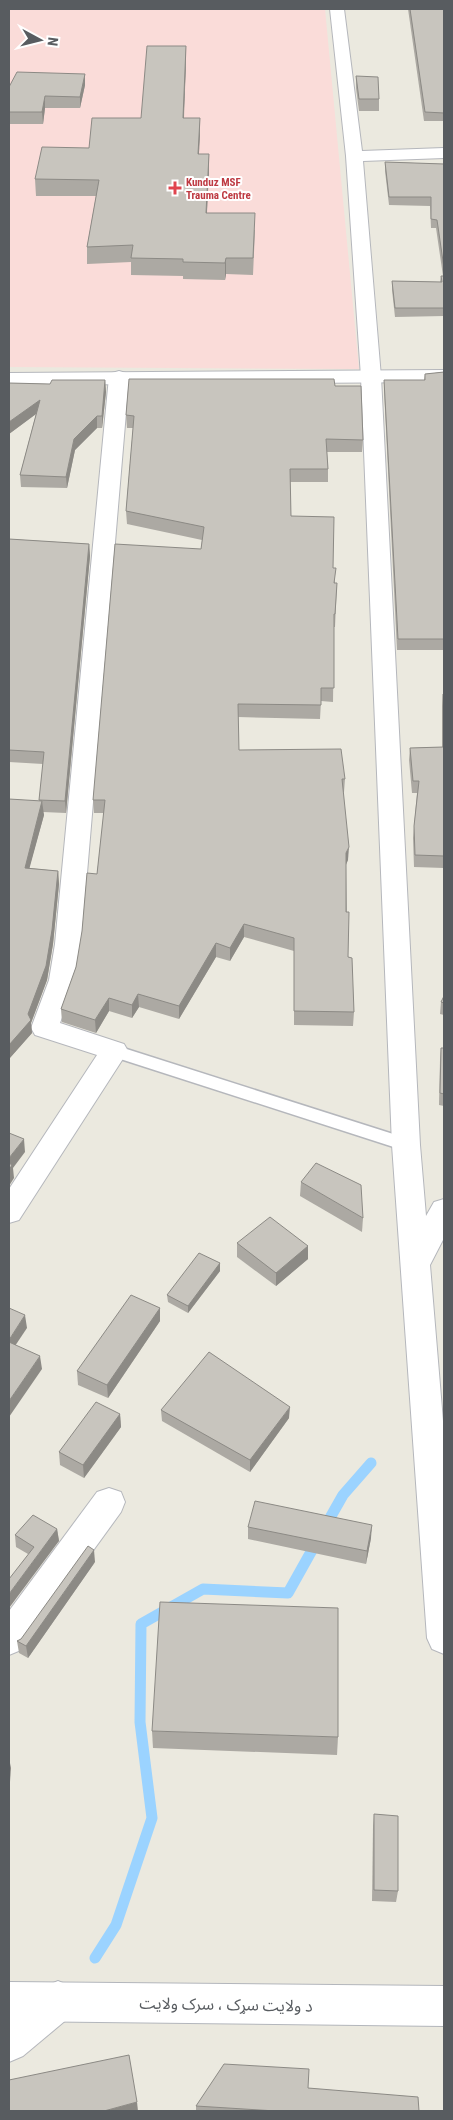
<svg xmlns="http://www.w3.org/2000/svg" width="453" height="2120" font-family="'Roboto Condensed','Noto Sans Arabic',sans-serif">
<rect width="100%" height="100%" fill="#ebe9df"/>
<polygon fill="#fadcd9" points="9,9 325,9 359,369 9,367"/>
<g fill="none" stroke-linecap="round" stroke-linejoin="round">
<g stroke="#9bd3ff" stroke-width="11">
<polyline points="326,1525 343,1495 371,1463"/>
<polyline points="95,1958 116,1925 152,1818 140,1722 141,1624 203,1589 288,1593 316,1543"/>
</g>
<g stroke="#b5b7bc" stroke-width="3">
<polygon id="service" points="114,1045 412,1140 414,1145 412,1150 406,1151 108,1055 106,1051 108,1047"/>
</g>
<g stroke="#b5b7bc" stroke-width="2">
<g id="minor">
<polygon points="330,9 344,9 362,151 444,148 444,158 363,161 381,377 420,1145 426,1216 434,1202 444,1199 444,1238 430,1265 444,1433 444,1654 432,1649 427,1638 392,1145 361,377 346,156"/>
<polygon points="119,371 126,373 129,377 81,944 75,980 60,1023 124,1044 128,1051 19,1220 9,1223 9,1189 97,1055 35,1035 31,1028 49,980 55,944 109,377 112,373"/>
<polygon points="109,1488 121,1492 125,1502 121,1512 21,1650 9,1655 9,1611 97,1492"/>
<polygon points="58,1981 72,1987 78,2001 72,2015 23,2056 9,2062 9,2017 44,1987"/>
</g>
</g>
<g stroke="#b5b7bc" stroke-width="2">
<polygon id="tertiary" points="444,370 444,382 9,385 9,373"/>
</g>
<g stroke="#b3b6bc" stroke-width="2">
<polygon id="secondary" points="9,1982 444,1986 444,2026 9,2021"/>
</g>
<use href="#service" fill="#fff" fill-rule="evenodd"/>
<use href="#minor" fill="#fff" fill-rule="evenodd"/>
<use href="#tertiary" fill="#fff" fill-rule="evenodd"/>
<use href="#secondary" fill="#fff" fill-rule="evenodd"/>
</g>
<g fill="#aca9a3">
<polygon points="408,9 444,9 444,121 424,121"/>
<polygon points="186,46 186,62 184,118 200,118 199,154 209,154 209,170 207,213 255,230 253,275 226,274 225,280 183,279 183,276 131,275 131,262 87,264 87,247 96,196 36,196 35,179 141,118"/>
<polygon points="85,74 85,85 80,108 45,108 43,124 9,124 9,87"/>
<polygon points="356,76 379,99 379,111 359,111 356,88"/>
<polygon points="385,162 444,164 444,316 395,317 392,290 392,281 440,282 441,276 443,276 436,228 431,228 430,206 389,205 385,171"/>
<polygon points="444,372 444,650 397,650 384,390 384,380 424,380 425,374"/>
<polygon points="105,380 106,392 102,428 97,428 75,450 67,488 21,487 20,475 36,414 9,434 9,383 50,384"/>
<polygon points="335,386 363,440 362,452 327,452 328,469 328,482 290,482 291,516 333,568 335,583 337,583 335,627 334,627 333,702 321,701 320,719 238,717 239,750 345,779 344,792 343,792 348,860 346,865 348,957 354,1012 353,1026 294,1025 294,951 244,937 230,961 216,957 179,1019 139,1007 132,1018 109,1011 96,1033 62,1022 61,1009 76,967 97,874 104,813 94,813 93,800 201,549 202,540 127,524 126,511 133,428 127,428 126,415"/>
<polygon points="9,539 89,544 90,556 66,813 43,812 44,815 29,868 58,871 59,884 53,944 47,980 31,1023 32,1033 9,1059 9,799 39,801 43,764 9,762"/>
<polygon points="443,694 444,694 444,868 414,867 413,838 417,793 412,793 409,760 410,748 442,747 442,706"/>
<polygon points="444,996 444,1015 440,1014 441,1002"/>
<polygon points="441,1048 444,1048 444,1106 439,1105 440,1060"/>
<polygon points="301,1182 363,1218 362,1232 300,1196"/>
<polygon points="237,1243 308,1246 308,1259 276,1286 237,1257"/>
<polygon points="220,1263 220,1271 188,1313 168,1302 167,1295"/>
<polygon points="160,1308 160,1321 108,1398 78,1385 77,1371"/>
<polygon points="161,1410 289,1418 250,1472 162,1421"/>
<polygon points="120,1414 121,1427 84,1478 60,1465 59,1452"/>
<polygon points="248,1527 371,1538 366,1564 248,1539"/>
<polygon points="57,1529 59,1541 28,1554 16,1547 15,1535"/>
<polygon points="95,1562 28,1658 19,1653 17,1641 21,1639"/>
<polygon points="152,1731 338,1737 337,1755 153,1748"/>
<polygon points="374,1814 398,1891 396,1902 372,1901 373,1826"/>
<polygon points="308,2088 419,2111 196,2111 196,2106"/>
</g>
<g fill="#8c8a85">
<polygon points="186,46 186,62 183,134 183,118"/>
<polygon points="85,74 85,85 80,108 80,97"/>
<polygon points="45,96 45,108 43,124 42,112"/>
<polygon points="200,118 200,134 198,170 198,154"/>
<polygon points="209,154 209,170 206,229 206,213"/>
<polygon points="226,258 226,274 225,280 225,263"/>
<polygon points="105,380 106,392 102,428 102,416"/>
<polygon points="40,400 40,411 9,434 9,422"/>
<polygon points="97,416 97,428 75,450 67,488 66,477 74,439"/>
<polygon points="89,544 90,556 66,813 65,801"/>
<polygon points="42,801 44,815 26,881 25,868"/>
<polygon points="349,847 348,860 345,866 346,853"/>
<polygon points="58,871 59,884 53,944 47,980 31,1023 32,1033 9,1059 9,1045"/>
<polygon points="244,924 244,937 230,961 230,948"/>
<polygon points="216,943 216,957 179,1019 179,1006"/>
<polygon points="138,994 139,1007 132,1018 132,1005"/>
<polygon points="109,998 109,1011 96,1033 95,1020"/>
<polygon points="24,1139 25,1152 13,1168 14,1178 9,1186 9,1158"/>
<polygon points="308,1246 308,1259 276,1286 276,1273"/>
<polygon points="220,1263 220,1271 188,1313 188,1306"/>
<polygon points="160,1308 160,1321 108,1398 107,1385"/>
<polygon points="25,1315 27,1328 9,1355 9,1340"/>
<polygon points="40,1356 42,1369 9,1417 9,1401"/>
<polygon points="290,1407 289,1418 250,1472 250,1460"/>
<polygon points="120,1414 121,1427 84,1478 83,1465"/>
<polygon points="372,1525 371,1538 366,1564 367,1551"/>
<polygon points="57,1529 59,1541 9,1608 9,1594"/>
<polygon points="94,1550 95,1562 28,1658 26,1646"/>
<polygon points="9,1758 11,1768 9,1795"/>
<polygon points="137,2102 138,2111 104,2111"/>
</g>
<g fill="#c8c5be" stroke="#8c8a85">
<polygon points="410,9 444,9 444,113 425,112"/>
<polygon points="147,46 186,46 183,118 200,118 198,154 209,154 206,213 255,213 253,258 226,258 225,263 183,262 183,259 131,258 133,245 87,247 99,180 35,179 42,147 89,148 92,118 141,118"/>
<polygon points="17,72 85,74 80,97 45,96 42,112 9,112 9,87"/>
<polygon points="356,76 378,77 379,99 359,99"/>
<polygon points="385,162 444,164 444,268 437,220 431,219 431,197 389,197"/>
<polygon points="441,276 444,276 444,308 395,308 392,281 442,282"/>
<polygon points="444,372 444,639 398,639 384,380 425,380 425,374"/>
<polygon points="129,379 334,379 335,386 361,386 363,440 326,439 328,469 290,469 291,516 334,517 333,568 336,568 334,583 337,583 335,614 334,614 334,688 321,688 321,705 238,704 239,750 341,749 345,779 342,779 349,847 346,853 346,912 349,912 348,957 352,958 354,1012 294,1011 294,938 244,924 230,948 216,943 179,1006 138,994 132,1005 109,998 95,1020 61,1009 76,967 82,931 87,873 97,874 105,800 93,800 115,544 201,549 204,527 126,511 134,416 126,415"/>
<polygon points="52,380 105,380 102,416 97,416 74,439 66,477 20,475 40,400 9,422 9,383 50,384"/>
<polygon points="9,539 89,544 65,801 39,800 44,752 9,750"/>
<polygon points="443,694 444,694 444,856 415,855 414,826 419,781 413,781 410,748 443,747"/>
<polygon points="9,799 42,801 25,868 58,871 52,930 46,966 28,1014 31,1020 9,1045"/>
<polygon points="444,996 444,1003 441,1002"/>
<polygon points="441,1048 444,1048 444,1094 440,1093"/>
<polygon points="9,1133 24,1139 9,1158"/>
<polygon points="9,1163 12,1165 9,1170"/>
<polygon points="316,1163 361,1185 363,1218 301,1182"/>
<polygon points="270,1217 308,1246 276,1273 237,1243"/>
<polygon points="199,1253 220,1263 188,1306 167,1295"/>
<polygon points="131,1295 160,1308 107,1385 77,1371"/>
<polygon points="9,1308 25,1315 9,1340"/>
<polygon points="9,1342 40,1356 9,1401"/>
<polygon points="209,1352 290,1407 250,1460 161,1410"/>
<polygon points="96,1402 120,1414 83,1465 59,1452"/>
<polygon points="255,1501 372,1525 367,1551 248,1527"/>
<polygon points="33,1515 57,1529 9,1594 9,1579 34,1547 15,1535"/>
<polygon points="88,1546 94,1550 26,1646 17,1641 21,1639"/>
<polygon points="160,1602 338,1608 338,1737 152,1731"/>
<polygon points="374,1814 398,1816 398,1891 374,1890"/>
<polygon points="129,2055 137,2102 104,2111 9,2111 9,2080"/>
<polygon points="224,2064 309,2069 308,2088 418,2097 419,2111 276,2111 196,2106"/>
</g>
<path fill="#e0444e" stroke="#fff" stroke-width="2" d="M172.5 180.5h5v5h5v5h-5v5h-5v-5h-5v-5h5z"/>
<g text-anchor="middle" stroke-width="4" stroke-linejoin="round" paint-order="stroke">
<g font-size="11" font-weight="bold" fill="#be3a42" stroke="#fff" text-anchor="start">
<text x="186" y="186">Kunduz MSF<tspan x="186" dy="13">Trauma Centre</tspan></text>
</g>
<g font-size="16" fill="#585c60" stroke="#fff">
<text transform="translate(226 2004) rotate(1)" y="6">د ولایت سړک ، سرک ولایت</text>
</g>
</g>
<rect width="453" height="2120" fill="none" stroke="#585c60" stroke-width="20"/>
<g transform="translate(40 40) rotate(97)" stroke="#ffffff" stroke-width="4" paint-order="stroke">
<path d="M0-4L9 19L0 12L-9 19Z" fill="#585c60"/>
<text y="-8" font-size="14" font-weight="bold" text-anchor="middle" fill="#585c60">N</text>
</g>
</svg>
